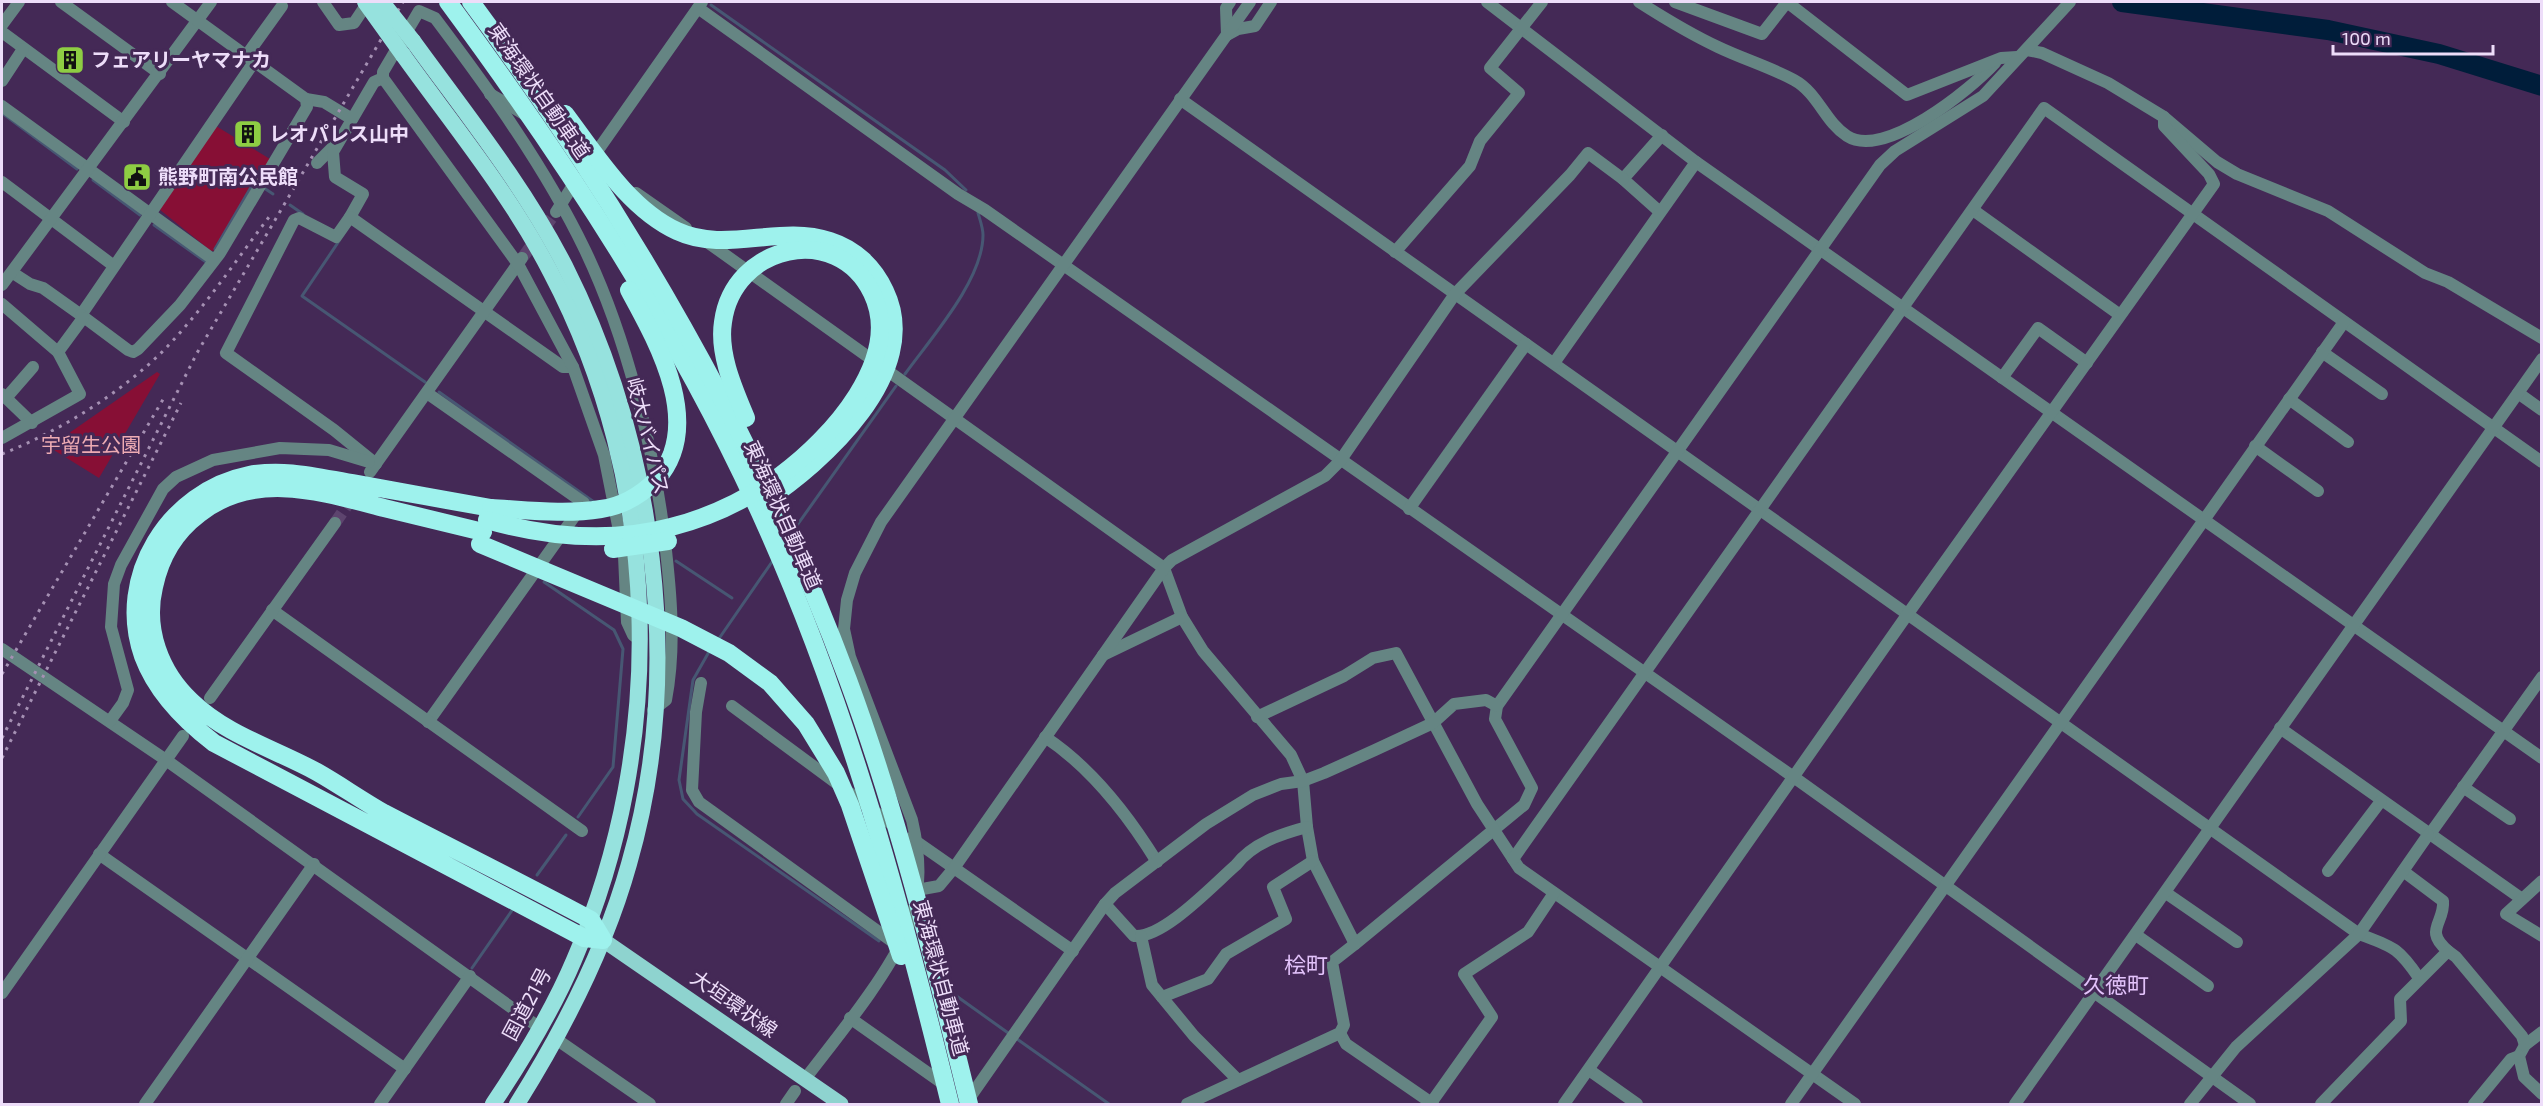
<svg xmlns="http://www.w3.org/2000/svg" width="2543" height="1106" font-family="'Exo 2','Noto Sans JP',sans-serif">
<rect width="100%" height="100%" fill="#442956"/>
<g fill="#870f35">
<polygon points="216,126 270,159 217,250 211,251 159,209"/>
<polygon points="157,372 160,374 99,478 49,447"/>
</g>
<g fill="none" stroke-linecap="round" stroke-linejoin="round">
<g stroke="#475773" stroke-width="3">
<polyline points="711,5 945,170 966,190"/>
<polyline points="2,113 77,169"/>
<polyline points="93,180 140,215"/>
<polyline points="264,188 273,194"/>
<polyline points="290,205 303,214"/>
<polyline points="154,225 206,262"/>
<polyline points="339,241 302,296 425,382"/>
<polyline points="215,249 254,182"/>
<path d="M905 374C931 338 983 280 983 235 983 228 980 220 978 213"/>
<polyline points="439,392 594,502"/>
<polyline points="793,531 896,386"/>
<polyline points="676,561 732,598"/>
<polyline points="544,582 614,630 623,649 613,767 578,817"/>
<polyline points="718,640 774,559"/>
<polyline points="710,650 693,680 679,780 683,799 697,814 879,941"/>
<polyline points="537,875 566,835"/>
<polyline points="472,968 513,909"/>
<polyline points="948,990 1011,1035"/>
<polyline points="1017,1039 1109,1104"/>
</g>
<polyline stroke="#001d3a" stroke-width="20" points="2122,2 2328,30 2439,54 2542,86"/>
<g stroke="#5d446e" stroke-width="12" stroke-dasharray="12 6" stroke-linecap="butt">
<polyline points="523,257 556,212"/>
<polyline points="335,523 355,494"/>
</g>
<g stroke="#658583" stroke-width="12">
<polyline points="61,2 160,74"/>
<polyline points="323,2 339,25 354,23 368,2"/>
<polyline points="1487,2 1696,162 2542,758"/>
<path d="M1639 2C1664 18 1690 34 1718 47 1743 59 1770 67 1794 80 1818 93 1825 122 1847 136 1884 160 1970 90 1995 63"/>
<polyline points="1675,2 1762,34 1787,2"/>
<polyline points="1787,2 1907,95 2001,58 2017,57"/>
<polyline points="698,8 958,194 985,210 1795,778 2250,1104"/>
<polyline points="2,25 19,2"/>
<polyline points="2,32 124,122"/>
<polyline points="1227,35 1238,29 1255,26 1271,2"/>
<polyline points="1227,35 1226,8 1230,2"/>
<polyline points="2027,50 2042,53 2108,83 2164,117 2217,162 2237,174 2328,211 2425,273 2448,282 2542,338"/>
<polyline points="246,56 282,6"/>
<polyline points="2,81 23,49"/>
<polyline points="490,94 524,114"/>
<polyline points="306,99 324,102 352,119"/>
<path d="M1180 99 2359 934C2393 947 2398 947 2419 978"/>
<polyline points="2,106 214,260"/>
<polyline points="591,160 702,2"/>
<polyline points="317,163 335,145"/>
<polyline points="2,182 114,266"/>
<polyline points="636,193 686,228"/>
<polyline points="1973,210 2120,315"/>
<polyline points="556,212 577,179"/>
<polyline points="1660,212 1623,179 1662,135"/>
<polyline points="350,217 363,194 335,177 333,152 374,82 383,78"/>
<polyline points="703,239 1164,568 1182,617 1203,651 1291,755 1303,781 1307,827 1313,861 1355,944 1524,805 1532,788 1495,719 1497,706 1880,165 1895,151 1983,96 2070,2"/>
<polyline points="1395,252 1470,166 1480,141 1519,93 1490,68 1542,2"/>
<polyline points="13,273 30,284 43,288 81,315 254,62"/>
<polyline points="2,285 211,2"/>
<polyline points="2,304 58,352"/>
<polyline points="81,315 128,350 133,352 138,349 180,305 220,253 307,107 306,99 172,2"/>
<polyline points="2322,352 2382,394"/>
<polyline points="1554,363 1696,162"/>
<polyline points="2002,378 2038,328 2087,363"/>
<polyline points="427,393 584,503 428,722"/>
<polyline points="2518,393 2542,410"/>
<polyline points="2,394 32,423"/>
<polyline points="6,398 33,367"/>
<polyline points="2289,399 2348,442"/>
<polyline points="2,438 80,394 58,352 83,318"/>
<polyline points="2255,446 2318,491"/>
<polyline points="376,464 334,430 226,353 294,220 299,218 336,237 350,217 563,367 573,367"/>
<polyline points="370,472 522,258"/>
<polyline points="1409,509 1526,344"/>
<polyline points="272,610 582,831"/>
<path d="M640 640 633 635 627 622 624 556 604 455 573 367 518 264 383 78V72L419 11 435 18C490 91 545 167 585 250 626 336 654 447 665 542 671 593 676 648 666 700L653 710"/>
<polyline points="2,649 166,760 540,1028"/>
<polyline points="1103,655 1182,617"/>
<polyline points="701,683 696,712 692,790 699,802 897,945"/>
<polyline points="210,698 335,523"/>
<polyline points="732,706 897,828"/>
<polyline points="1257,717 1344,676 1373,658 1396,653 1477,804 1519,868 1855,1104"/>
<polyline points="110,721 123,703 128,690 111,627 114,584 121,565 163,489 176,477 213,460 280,448 329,450 369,462"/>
<polyline points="2280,728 2522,899"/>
<path d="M1045 737C1092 768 1128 815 1157 862"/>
<polyline points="2463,787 2510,819"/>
<polyline points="2430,834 2542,677"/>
<polyline points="911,838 1073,951"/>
<polyline points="99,854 405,1069"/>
<polyline points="1513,859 2044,108 2542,462"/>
<polyline points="2328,871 2381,801"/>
<path d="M2403 871 2443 901C2445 923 2423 930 2448 951"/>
<polyline points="2542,881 2506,914 2542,936"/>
<polyline points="917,890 939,886 954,868 1164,568 1172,560 1325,476 1340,461 1455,294 1570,175 1588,153 1623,179"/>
<polyline points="2166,893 2237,942"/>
<path d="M1105 904 1134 936C1163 939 1214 884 1236 865 1253 843 1281 834 1307 827"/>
<polyline points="2136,935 2208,986"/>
<polyline points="1141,936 1152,985 1194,1036 1238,1080"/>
<polyline points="2,993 183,736"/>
<polyline points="1162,997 1208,979 1226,954 1286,919 1273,887 1313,861"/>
<polyline points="850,1018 945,1085"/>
<polyline points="2542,1032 2525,1045 2519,1056 2524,1077 2542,1094"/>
<polyline points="1340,1033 1346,1044 1433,1104"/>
<polyline points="556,1039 650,1104"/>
<polyline points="1589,1070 1637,1104"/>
<polyline points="966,1103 1105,904 1115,893 1206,824 1253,795 1281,784 1303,781 1324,773 1375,750 1433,723 1454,704 1486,700 1497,706"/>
<polyline points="1431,1103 1492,1017 1464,974 1528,932 1554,893"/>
<polyline points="145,1104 314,864"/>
<polyline points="380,1104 470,976"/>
<polyline points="786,1104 795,1091"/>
<polyline points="1564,1104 1907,615 2214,184 2209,174 2164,126 2164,117"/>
<polyline points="1791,1104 2344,322"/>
<polyline points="2015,1104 2542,359"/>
<polyline points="2190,1104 2236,1047 2359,934 2428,835"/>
<polyline points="2321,1104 2401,1021 2400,999 2448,951 2456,957 2522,1036 2525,1045"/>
<polyline points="2474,1104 2511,1059 2519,1056"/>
</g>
<g stroke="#658583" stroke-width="12">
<path d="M805 1079C838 1036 887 977 908 928 922 894 920 854 912 820L850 657 844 629 847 600 855 573 881 522 1250 2"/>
<polyline points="1187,1104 1340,1033 1344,1025 1332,962 1355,944"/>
</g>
<polyline stroke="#8ed3cf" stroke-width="15" points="603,940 841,1104"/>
<g stroke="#96e2de" stroke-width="16">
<path d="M413 41C466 114 524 186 565 266 655 445 685 670 629 864 605 950 564 1029 517 1104"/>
<path d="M403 55C454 126 511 195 551 273 662 484 668 742 574 960 553 1010 523 1059 493 1104"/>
</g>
<path stroke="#9ef2ed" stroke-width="18" d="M483 532C450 524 417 516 384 508 322 492 254 470 199 514 175 532 160 558 154 587 144 629 160 672 191 701 226 735 275 749 317 772 340 785 361 800 384 813 453 849 522 883 591 920L603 940 584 938 214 743C184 720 156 691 143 656 115 577 169 491 249 475 286 468 320 478 357 484 402 492 446 500 491 508"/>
<g stroke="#a590b3" stroke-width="3" stroke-dasharray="3 6" stroke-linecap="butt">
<path d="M2 454C59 431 115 397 160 354 201 313 234 263 269 217"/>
<polyline points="2,674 165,396"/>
<polyline points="2,738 197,353 403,2"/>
<polyline points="2,758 181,403"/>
</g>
<g stroke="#96e2de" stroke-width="16">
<polyline points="365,2 403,55"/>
<polyline points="382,2 413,41"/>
</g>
<g stroke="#9ef2ed" stroke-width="18">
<path d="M448 2C569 166 682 338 766 526 849 711 902 908 950 1104"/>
<path d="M471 2C626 212 757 435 848 680 899 818 934 962 969 1104"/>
<path d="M565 114C596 155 629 209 677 231 726 254 779 224 830 241 855 249 874 267 885 291 924 372 823 463 763 502"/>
<path d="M491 508C527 510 565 515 601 509 622 506 641 495 656 480 705 426 658 343 629 290"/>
<path d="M487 520C547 537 610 543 671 527 711 517 748 499 781 475 830 439 904 359 872 293 837 221 733 245 723 322 718 354 734 389 746 418"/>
<polyline points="480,544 681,628 729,653 770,683 806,724 836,773 850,805 901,956"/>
<polyline points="613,549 668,541"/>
</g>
</g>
<defs>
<g id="building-square" transform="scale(1.5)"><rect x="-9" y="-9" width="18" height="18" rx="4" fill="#8ecd43" stroke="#442956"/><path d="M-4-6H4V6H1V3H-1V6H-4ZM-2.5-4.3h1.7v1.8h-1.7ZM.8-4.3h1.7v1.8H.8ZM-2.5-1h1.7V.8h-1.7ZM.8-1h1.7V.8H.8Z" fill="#111"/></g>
<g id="civic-square" transform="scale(1.5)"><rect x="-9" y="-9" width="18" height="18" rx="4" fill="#8ecd43" stroke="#442956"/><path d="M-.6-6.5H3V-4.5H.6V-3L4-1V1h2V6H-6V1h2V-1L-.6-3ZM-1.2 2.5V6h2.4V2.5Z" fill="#111"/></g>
</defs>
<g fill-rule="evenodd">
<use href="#building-square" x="70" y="60"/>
<use href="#building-square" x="248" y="134"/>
<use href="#civic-square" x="137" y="177"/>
</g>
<g text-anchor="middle" stroke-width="6" stroke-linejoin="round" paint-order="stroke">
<g font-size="20" font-weight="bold" fill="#edddf9" stroke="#442956" text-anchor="start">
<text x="91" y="67">フェアリーヤマナカ</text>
<text x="269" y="141">レオパレス山中</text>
<text x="158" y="184">熊野町南公民館</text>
</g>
<g font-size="20" fill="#edddf9" stroke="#442956">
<text transform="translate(539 91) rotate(55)" y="7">東海環状自動車道</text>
<text transform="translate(648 436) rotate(76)" y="7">岐大バイパス</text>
<text transform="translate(783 515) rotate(66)" y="7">東海環状自動車道</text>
<text transform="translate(941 978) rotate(75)" y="7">東海環状自動車道</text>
<text transform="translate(527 1004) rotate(-62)" y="7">国道21号</text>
<text transform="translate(734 1004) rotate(35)" y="7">大垣環状線</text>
</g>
<g font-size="20" fill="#edabb3" stroke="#442956">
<text x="91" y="452">宇留生公園</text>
</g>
<g font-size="22" fill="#e3c3fb" stroke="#442956">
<text x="1306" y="973">桧町</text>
<text x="2116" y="993">久徳町</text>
</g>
</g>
<rect width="2543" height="1106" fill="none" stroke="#edddf9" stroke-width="6"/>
<path d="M2333 45v9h160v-9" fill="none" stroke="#edddf9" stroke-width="3"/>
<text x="2342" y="45" font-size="18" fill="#edddf9" stroke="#442956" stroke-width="4.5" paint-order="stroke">100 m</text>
</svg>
